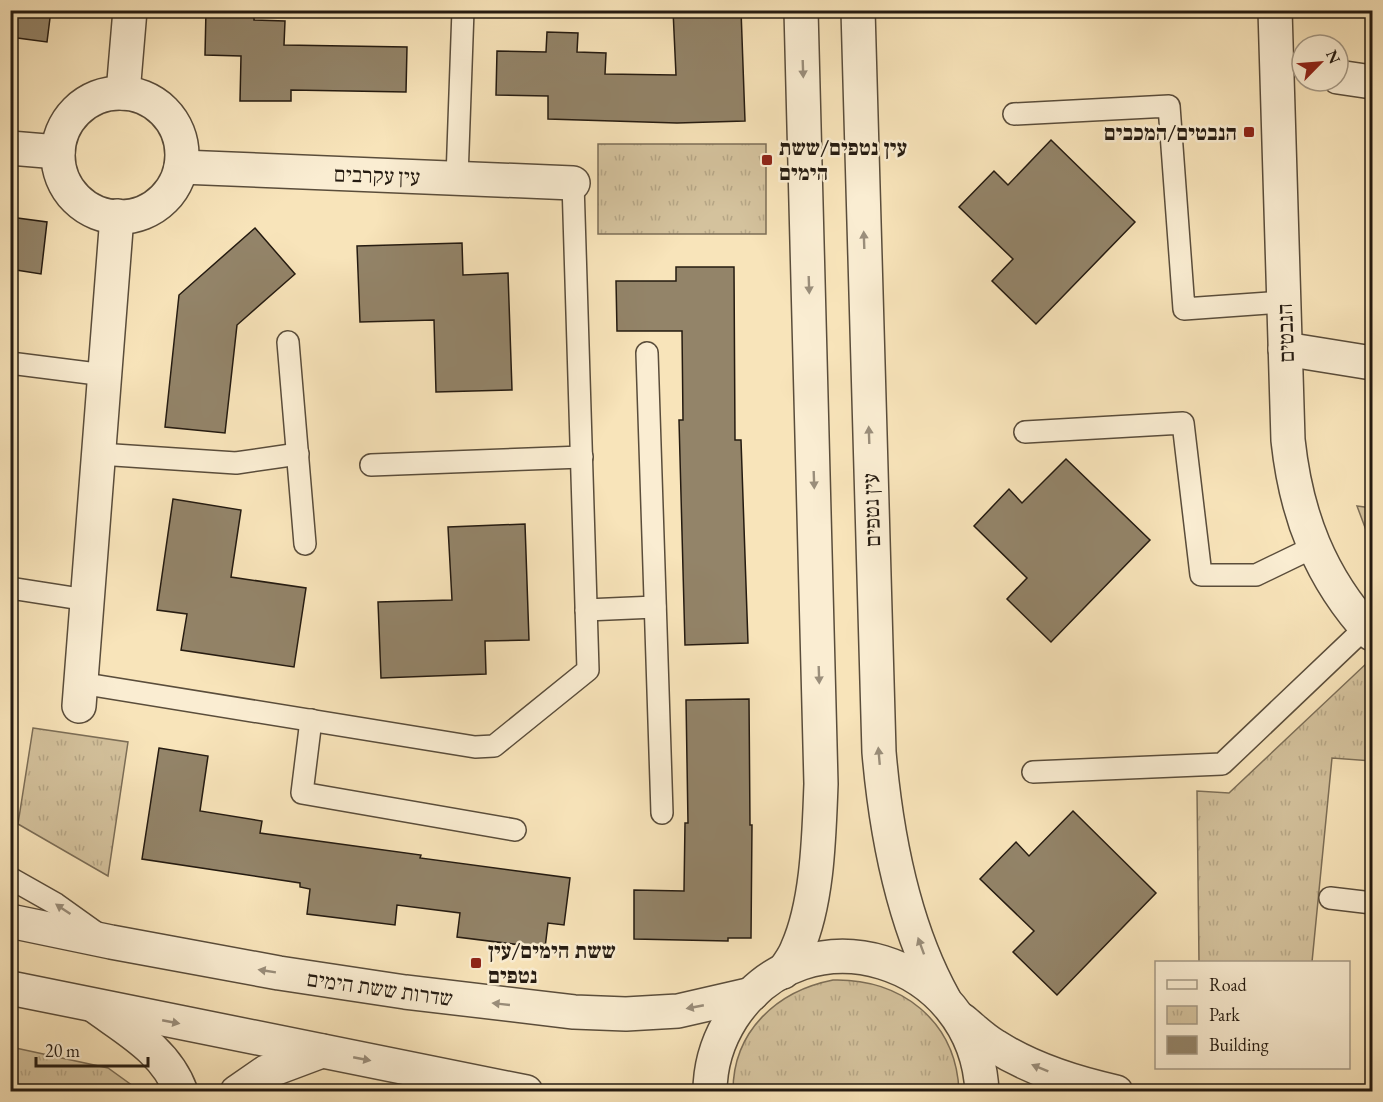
<svg xmlns="http://www.w3.org/2000/svg" width="1383" height="1102" font-family="'EB Garamond','Frank Ruhl Libre',serif">
<defs>
<pattern id="park-tufts" width="24" height="20" patternUnits="userSpaceOnUse" patternTransform="scale(1.5)"><rect width="24" height="20" fill="#d4c29d"/><path d="M3 7l-1-3M5 7V3M7 7l1-3M15 17l-1-3M17 17v-4M19 17l1-3" fill="none" stroke="#b6a686"/></pattern>
</defs>
<rect width="100%" height="100%" fill="#f8e4ba"/>
<filter id="stains"><feTurbulence type="fractalNoise" baseFrequency=".00333" numOctaves="4"/><feColorMatrix values="0 0 0 0 .2 0 0 0 0 .09 0 0 0 0 .02 0 0 0 .5 -.17"/></filter>
<radialGradient id="worn" r=".72"><stop offset=".6" stop-color="#630" stop-opacity="0"/><stop offset="1" stop-color="#630" stop-opacity=".3"/></radialGradient>
<g fill="url(#park-tufts)" stroke="#7c6e57" stroke-width="1.5">
<rect x="598" y="144" width="168" height="90"/>
<polygon points="1357,506 1372,508 1372,546"/>
<polygon points="1369,661 1372,665 1372,761 1332,758 1312,962 1199,962 1197,791 1229,793"/>
<polygon points="33,728 128,742 108,876 18,824"/>
<path d="M833 980C901 978 956 1021 959 1091H733C733 1031 777 991 833 980Z"/>
<polygon points="11,1047 108,1068 133,1086 136,1091 11,1091"/>
</g>
<g fill="#938469" stroke="#251b11" stroke-width="1.5">
<polygon points="10,10 51,10 47,42 10,37"/>
<polygon points="206,10 254,10 254,20 285,21 284,45 407,47 406,92 291,90 291,101 240,101 241,56 205,55"/>
<polygon points="673,10 741,10 745,121 677,123 548,119 548,96 496,95 497,51 546,52 547,32 578,33 577,52 606,53 605,74 676,75"/>
<polygon points="1051,140 1135,222 1036,324 992,281 1013,259 959,207 994,171 1008,185"/>
<polygon points="10,217 47,222 41,274 10,269"/>
<polygon points="255,228 295,274 237,325 225,433 165,427 179,295"/>
<polygon points="462,243 463,275 508,273 512,390 436,392 434,320 360,322 357,246"/>
<polygon points="676,267 734,267 735,440 741,440 748,643 685,645 679,420 683,420 682,331 617,331 616,281 676,281"/>
<polygon points="1066,459 1150,540 1051,642 1007,599 1027,578 974,526 1009,489 1022,503"/>
<polygon points="173,499 241,510 231,577 306,588 294,667 181,650 187,614 157,610"/>
<polygon points="525,524 529,640 485,641 486,674 381,678 378,602 452,600 448,527"/>
<polygon points="749,699 750,825 752,825 751,938 728,938 728,941 634,939 634,890 684,891 685,823 688,823 686,700"/>
<polygon points="159,748 208,756 200,811 262,821 260,833 421,855 420,858 570,878 564,925 548,923 545,948 457,937 460,913 397,905 395,925 307,914 310,889 300,887 300,883 142,859"/>
<polygon points="1073,811 1156,893 1057,995 1013,952 1034,931 980,879 1016,842 1029,856"/>
</g>
<g fill="none" stroke-linecap="round" stroke-linejoin="round">
<g stroke="#5a4d3b" stroke-width="24">
<g id="service">
<polyline points="1014,114 1169,106 1184,309 1284,302"/>
<polyline points="457,178 463,10"/>
<polyline points="288,342 305,544"/>
<polyline points="647,353 662,813"/>
<polyline points="10,363 105,375"/>
<polyline points="1025,432 1183,423 1201,575 1256,575 1314,547"/>
<polyline points="99,454 236,463 298,454"/>
<polyline points="371,465 582,457"/>
<polyline points="10,588 87,600"/>
<polyline points="586,610 655,607"/>
<polyline points="80,683 475,747 494,746 588,670 573,183"/>
<polyline points="311,720 302,793 515,830"/>
<polyline points="1033,772 1222,764 1366,627"/>
<polyline points="10,878 56,904 98,934"/>
<polyline points="1330,898 1372,903"/>
</g>
</g>
<g stroke="#5a4d3b" stroke-width="36">
<g id="minor">
<path d="M1275 10 1288 440C1296 515 1320 578 1372 634"/>
<polyline points="1338,77 1372,82"/>
<polyline points="123,93 130,10"/>
<circle cx="120" cy="155" r="62"/>
<polyline points="10,148 58,152"/>
<polyline points="181,167 573,183"/>
<polyline points="1285,349 1372,363"/>
<polyline points="79,706 117,216"/>
<path d="M96 1007C129 1031 166 1051 181 1092"/>
<polyline points="237,1092 266,1072 322,1051"/>
</g>
</g>
<g stroke="#5a4d3b" stroke-width="36">
<g id="tertiary">
<path d="M858 10 879 752C886 833 904 927 944 999"/>
<polyline points="10,921 111,942 279,973 405,992 574,1012 626,1014 678,1011 752,994"/>
<path d="M783 972C788 965 794 957 797 949 818 902 819 834 821 784L801 10"/>
<polyline points="10,988 526,1092"/>
<path d="M962 1020C973 1029 983 1039 995 1046 1031 1069 1075 1083 1116 1092"/>
<path d="M710 1092C710 1066 718 1040 732 1018 806 905 976 958 982 1092"/>
</g>
</g>
<use href="#service" stroke="#faedd2" stroke-width="21"/>
<use href="#minor" stroke="#faedd2" stroke-width="33"/>
<use href="#tertiary" stroke="#faedd2" stroke-width="33"/>
</g>
<defs><path id="oneway-solid" d="M-6-.8H1V-3.2L6.5 0L1 3.2V.8H-6Z" transform="scale(1.5)"/></defs>
<g fill="#9a8e7b">
<use href="#oneway-solid" transform="translate(803 69) rotate(88)"/>
<use href="#oneway-solid" transform="translate(864 240) rotate(-92)"/>
<use href="#oneway-solid" transform="translate(809 285) rotate(88)"/>
<use href="#oneway-solid" transform="translate(869 435) rotate(-92)"/>
<use href="#oneway-solid" transform="translate(814 480) rotate(88)"/>
<use href="#oneway-solid" transform="translate(819 675) rotate(88)"/>
<use href="#oneway-solid" transform="translate(879 756) rotate(-95)"/>
<use href="#oneway-solid" transform="translate(63 909) rotate(-146)"/>
<use href="#oneway-solid" transform="translate(921 946) rotate(-110)"/>
<use href="#oneway-solid" transform="translate(267 971) rotate(-171)"/>
<use href="#oneway-solid" transform="translate(501 1004) rotate(-174)"/>
<use href="#oneway-solid" transform="translate(695 1007) rotate(169)"/>
<use href="#oneway-solid" transform="translate(171 1022) rotate(11)"/>
<use href="#oneway-solid" transform="translate(362 1059) rotate(11)"/>
<use href="#oneway-solid" transform="translate(1040 1068) rotate(-158)"/>
</g>
<g fill="#8f2418" stroke="#faedd2" stroke-width="2">
<rect x="1243" y="126" width="12" height="12" rx="3"/>
<rect x="761" y="154" width="12" height="12" rx="3"/>
<rect x="470" y="957" width="12" height="12" rx="3"/>
</g>
<g text-anchor="middle" stroke-width="5" stroke-linejoin="round" paint-order="stroke">
<g font-size="22" font-weight="bold" fill="#251b11" stroke="#faedd2" text-anchor="start">
<text x="1237" y="140" text-anchor="end">הנבטים/המכבים</text>
<text x="779" y="155">עין נטפים/ששת<tspan x="779" dy="25">הימים</tspan></text>
<text x="488" y="958">ששת הימים/עין<tspan x="488" dy="25">נטפים</tspan></text>
</g>
<g font-size="22" fill="#251b11" stroke="#faedd2">
<text transform="translate(377 175) rotate(2)" y="8">עין עקרבים</text>
<text transform="translate(1285 333) rotate(-92)" y="8">הנבטים</text>
<text transform="translate(871 510) rotate(-92)" y="8">עין נטפים</text>
<text transform="translate(380 988) rotate(8)" y="8">שדרות ששת הימים</text>
</g>
</g>
<rect width="1383" height="1102" fill="none" stroke="#f8e4ba" stroke-width="36"/>
<rect x="12" y="12" width="1359" height="1078" fill="none" stroke="#251b11" stroke-width="3"/>
<rect x="18" y="18" width="1347" height="1066" fill="none" stroke="#251b11" stroke-width="1.5"/>
<rect x="1155" y="961" width="195" height="108" fill="#faedd2" stroke="#a59985" stroke-width="1.5"/>
<rect x="1167" y="980" width="30" height="9" fill="#faedd2" stroke="#a59985" stroke-width="1.5"/>
<text x="1209" y="991" font-size="18" fill="#251b11">Road</text>
<rect x="1167" y="1006" width="30" height="18" fill="url(#park-tufts)" stroke="#a59985" stroke-width="1.5"/>
<text x="1209" y="1021" font-size="18" fill="#251b11">Park</text>
<rect x="1167" y="1036" width="30" height="18" fill="#938469" stroke="#a59985" stroke-width="1.5"/>
<text x="1209" y="1051" font-size="18" fill="#251b11">Building</text>
<g transform="translate(1320 63) rotate(65)"><circle r="28" fill="#faedd2" stroke="#a59985" stroke-width="1.5"/>
<path d="M0-4.5L10 22L0 15L-10 22Z" fill="#8f2418"/>
<text y="-9" font-size="16" font-weight="bold" text-anchor="middle" fill="#251b11">N</text>
</g>
<path d="M36 1057v9h112v-9" fill="none" stroke="#251b11" stroke-width="3"/>
<text x="45" y="1057" font-size="18" fill="#251b11" stroke="#faedd2" stroke-width="4.5" paint-order="stroke">20 m</text>
<rect width="100%" height="100%" filter="url(#stains)"/>
<rect width="100%" height="100%" fill="url(#worn)"/>
</svg>
